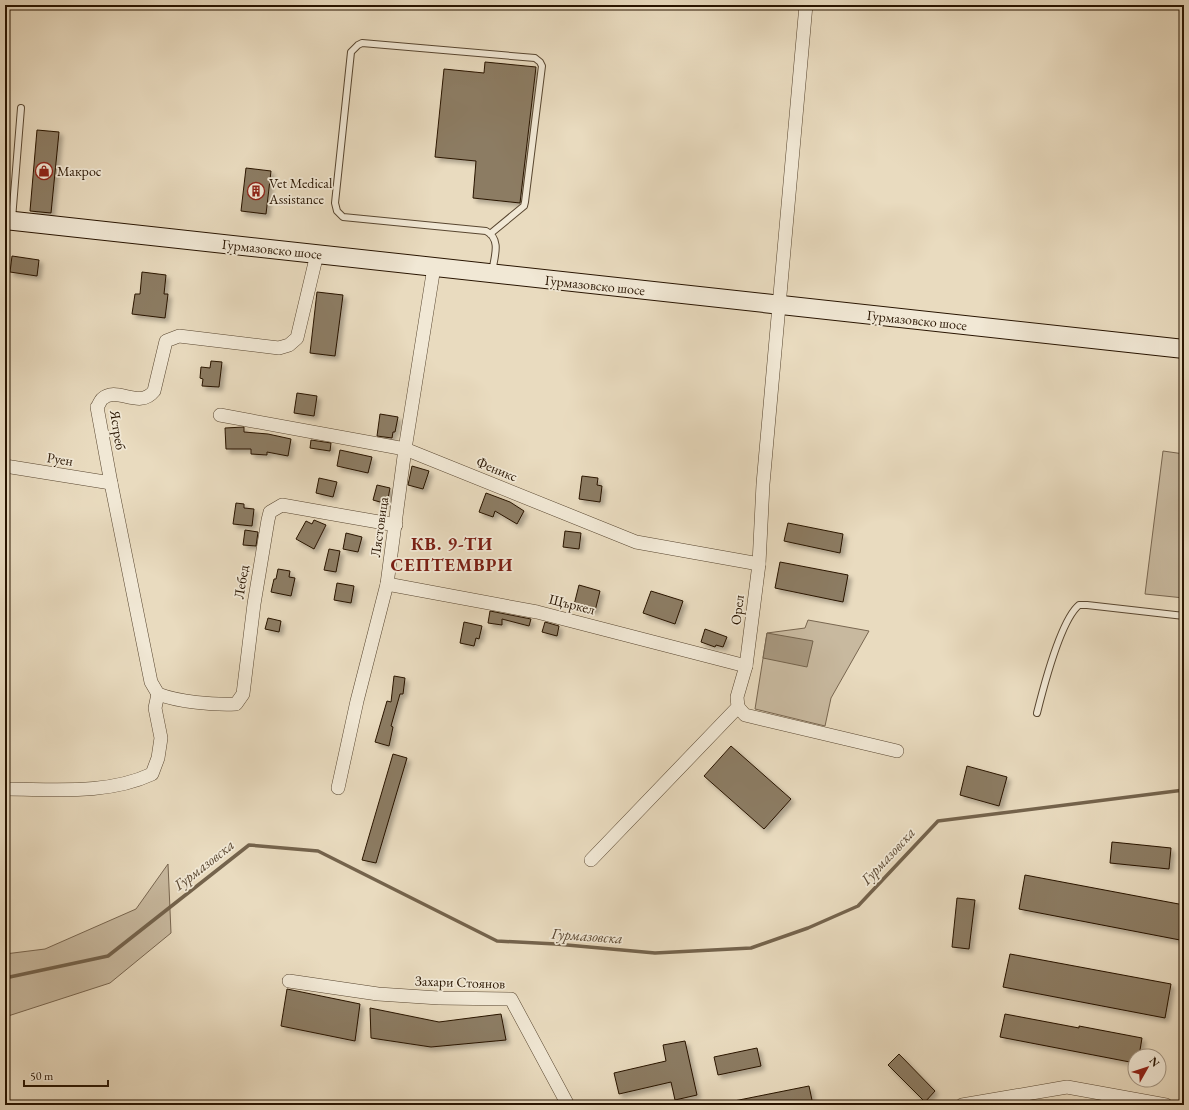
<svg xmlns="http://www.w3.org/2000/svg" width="1189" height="1110" font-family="'EB Garamond',serif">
<defs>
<filter id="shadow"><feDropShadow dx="3.5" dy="3.5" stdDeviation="2" flood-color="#0004"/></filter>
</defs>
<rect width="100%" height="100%" fill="#e9dbbf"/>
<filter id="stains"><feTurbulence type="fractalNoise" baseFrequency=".005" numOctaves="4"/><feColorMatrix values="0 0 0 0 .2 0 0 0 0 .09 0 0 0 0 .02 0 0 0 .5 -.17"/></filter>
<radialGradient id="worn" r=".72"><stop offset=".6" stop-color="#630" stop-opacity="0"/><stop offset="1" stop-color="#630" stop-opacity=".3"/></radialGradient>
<g fill="#c8b99f" stroke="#786650">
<polygon points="1163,451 1184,454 1184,598 1145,594"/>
<polygon points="808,620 869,631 831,698 825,726 755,709 767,633 805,628"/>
<polygon points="168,864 171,933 110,983 5,1017 5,954 45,949 136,909"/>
</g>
<polygon fill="#a7977e" stroke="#74634c" points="767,633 813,641 807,667 763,658"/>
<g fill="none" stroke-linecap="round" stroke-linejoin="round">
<polyline stroke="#74634c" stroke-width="3.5" points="5,978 108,956 249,845 318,851 497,941 556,944 655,953 751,948 808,928 858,906 938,821 1184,790"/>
</g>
<g fill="#8c7b63" stroke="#281400" filter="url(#shadow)">
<polygon points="485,62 536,67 520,203 473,198 476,161 435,157 444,69 484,73"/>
<polygon points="37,130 59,132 51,213 30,211"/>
<polygon points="246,168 271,171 266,214 241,211"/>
<polygon points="12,256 39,260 37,276 10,272"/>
<polygon points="142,272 166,275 164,294 168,294 165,318 132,314 135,294 140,294"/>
<polygon points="317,292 343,295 335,356 310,353"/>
<polygon points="211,361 222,362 219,387 202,386 203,379 200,378 201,367 210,368"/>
<polygon points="297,393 317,396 314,416 294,413"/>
<polygon points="380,414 398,417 395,432 393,432 392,438 377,436"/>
<polygon points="244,427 244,432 268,434 291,439 288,456 267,452 267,455 251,454 251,449 226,449 225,428"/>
<polygon points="311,440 331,443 330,451 310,448"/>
<polygon points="340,450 372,457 368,473 337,466"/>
<polygon points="412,466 429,471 423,489 408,485"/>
<polygon points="582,476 598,478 597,485 602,486 600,502 579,499"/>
<polygon points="319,478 337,482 333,497 316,493"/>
<polygon points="377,485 390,488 387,504 373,500"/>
<polygon points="486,493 510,502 524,511 517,524 495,511 493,517 479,512"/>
<polygon points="236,503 244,504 244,508 254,509 252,526 233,524"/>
<polygon points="314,520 326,525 314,549 296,539 306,521 312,524"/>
<polygon points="788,523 843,534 840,553 784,541"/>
<polygon points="245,530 258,532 256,546 243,545"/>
<polygon points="565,531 581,533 579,549 563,547"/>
<polygon points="346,533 362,537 358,552 343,549"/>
<polygon points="329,549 340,551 336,572 324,570"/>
<polygon points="780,562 848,575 843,602 775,588"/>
<polygon points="278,569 290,571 289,577 295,578 291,596 271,592 274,579 276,579"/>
<polygon points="337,583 354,586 351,603 334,600"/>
<polygon points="579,585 600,591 595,611 574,605"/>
<polygon points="651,591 683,601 675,624 643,613"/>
<polygon points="490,611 531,619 529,626 502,619 502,625 488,623"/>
<polygon points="268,618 281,621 279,632 265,629"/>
<polygon points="464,622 482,626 479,639 476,638 474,646 460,643"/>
<polygon points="545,622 559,626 557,636 542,632"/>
<polygon points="705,629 727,637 723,647 716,645 715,647 701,642"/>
<polygon points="394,676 405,678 403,694 400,694 391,726 393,727 389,746 375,742 387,701 391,702"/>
<polygon points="731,746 791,799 764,829 704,776"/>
<polygon points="393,754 407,758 376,863 362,860"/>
<polygon points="967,766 1007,777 999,806 960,795"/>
<polygon points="1112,842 1171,848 1169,869 1110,863"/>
<polygon points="1025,875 1184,905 1184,917 1180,940 1019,909"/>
<polygon points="957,898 975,900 969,949 952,947"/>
<polygon points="1010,954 1171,984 1165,1018 1003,987"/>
<polygon points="287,989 360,1004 355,1041 281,1026"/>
<polygon points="370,1008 439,1022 501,1014 506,1040 431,1047 371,1038"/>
<polygon points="1005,1014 1079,1028 1079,1026 1142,1038 1139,1056 1135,1056 1135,1063 1000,1037"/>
<polygon points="685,1041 697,1095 675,1100 671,1082 619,1094 614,1073 666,1061 663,1045"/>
<polygon points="757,1048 761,1066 718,1075 714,1057"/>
<polygon points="899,1054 935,1091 925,1102 888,1065"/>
<polygon points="809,1086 813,1105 734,1105 734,1101"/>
</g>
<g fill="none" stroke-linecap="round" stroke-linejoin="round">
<g stroke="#584630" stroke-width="8">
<g id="lane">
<polyline points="12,219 21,108"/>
<path d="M490 234 524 206 525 202 542 66 540 62 535 58 362 43 358 45 351 52 335 203 337 211 343 217 486 231C502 239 494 258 492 272"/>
<path d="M1037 713C1043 689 1061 620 1079 605H1087L1184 616"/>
</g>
</g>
<g stroke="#584630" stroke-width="14">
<g id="street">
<polyline points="220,415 405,449 636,542 759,564"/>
<polyline points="5,466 111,483"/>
<polyline points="387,584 537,612 746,666"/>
<path d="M158 694 151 682 111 483 97 407C99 405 100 401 102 399 117 385 139 410 154 391L166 341 179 336 279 348 289 345 297 338 317 254"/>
<path d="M158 694C179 702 213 705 236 704L243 694 254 604 268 520 270 512 282 505 396 525"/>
<polyline points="738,707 745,715 897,751"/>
<polyline points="338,788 357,701 387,584 405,449 434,267"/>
<path d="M5 789C54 789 107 795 152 774L158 758 161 738 155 708 158 694"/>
<polyline points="591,860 738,707 737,697 746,666 759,564 763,484 806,5"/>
<polyline points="289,981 378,994 439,998 511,999 568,1105"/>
<polyline points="962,1105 1067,1087 1166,1105"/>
</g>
</g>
<g stroke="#281400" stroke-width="20">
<polyline id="secondary" points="5,220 1184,349"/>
</g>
<use href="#lane" stroke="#f1e8d5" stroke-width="6"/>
<use href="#street" stroke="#f1e8d5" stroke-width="13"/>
<use href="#secondary" stroke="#f1e8d5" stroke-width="18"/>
</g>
<defs>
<g id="shop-ring" transform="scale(0.9)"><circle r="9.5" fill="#f1e8d5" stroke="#8f2418" stroke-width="1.5"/><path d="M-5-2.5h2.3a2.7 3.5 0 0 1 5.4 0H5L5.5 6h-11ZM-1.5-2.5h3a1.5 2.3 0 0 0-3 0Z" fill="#8f2418"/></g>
<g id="building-ring" transform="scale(0.9)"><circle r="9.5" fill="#f1e8d5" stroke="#8f2418" stroke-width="1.5"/><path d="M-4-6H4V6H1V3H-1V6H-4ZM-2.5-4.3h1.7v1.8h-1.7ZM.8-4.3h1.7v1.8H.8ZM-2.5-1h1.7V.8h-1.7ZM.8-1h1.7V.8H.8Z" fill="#8f2418"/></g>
</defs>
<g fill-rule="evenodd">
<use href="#shop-ring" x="44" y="171"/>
<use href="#building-ring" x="256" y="191"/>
</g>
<g text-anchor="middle" stroke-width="3.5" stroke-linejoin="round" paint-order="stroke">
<g font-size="14" fill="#281400" stroke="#f1e8d5" text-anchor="start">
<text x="57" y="176">Макрос</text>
<text x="269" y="188">Vet Medical<tspan x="269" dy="16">Assistance</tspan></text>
</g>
<g font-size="14" fill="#281400" stroke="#f1e8d5">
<text transform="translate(272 249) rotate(6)" y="5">Гурмазовско шосе</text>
<text transform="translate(595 285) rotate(6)" y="5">Гурмазовско шосе</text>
<text transform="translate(917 320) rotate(6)" y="5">Гурмазовско шосе</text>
<text transform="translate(118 430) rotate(81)" y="5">Ястреб</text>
<text transform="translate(60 459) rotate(9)" y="5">Руен</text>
<text transform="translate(497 469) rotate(22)" y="5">Феникс</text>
<text transform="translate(379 527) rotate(-82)" y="5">Лястовица</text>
<text transform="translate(241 582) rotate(-81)" y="5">Лебед</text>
<text transform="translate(572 604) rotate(14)" y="5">Щъркел</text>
<text transform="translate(737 610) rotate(-83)" y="5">Орел</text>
<text transform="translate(460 982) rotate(2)" y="5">Захари Стоянов</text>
</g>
<g font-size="15" font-style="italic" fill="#5b4832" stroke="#f1e8d5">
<text transform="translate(888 856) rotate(-47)" y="5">Гурмазовска</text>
<text transform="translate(204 865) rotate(-38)" y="5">Гурмазовска</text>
<text transform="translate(587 936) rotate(4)" y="5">Гурмазовска</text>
</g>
<g font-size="18" font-weight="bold" letter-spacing="1" fill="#7a1f14" stroke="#f1e8d5">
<text x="452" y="550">КВ. 9-ТИ<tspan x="452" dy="21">СЕПТЕМВРИ</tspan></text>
</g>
</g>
<rect width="1189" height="1110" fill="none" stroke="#e9dbbf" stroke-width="20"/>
<rect x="6" y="6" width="1177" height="1098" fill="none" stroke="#281400" stroke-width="2"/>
<rect x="10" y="10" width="1169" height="1090" fill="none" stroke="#281400"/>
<g transform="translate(1147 1068) rotate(51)"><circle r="19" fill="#f1e8d5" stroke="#a19380"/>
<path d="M0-3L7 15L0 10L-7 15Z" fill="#8f2418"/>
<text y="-6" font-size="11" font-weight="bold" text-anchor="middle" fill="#281400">N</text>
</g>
<path d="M24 1080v6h84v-6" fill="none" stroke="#281400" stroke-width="2"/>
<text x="30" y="1080" font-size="12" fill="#281400" stroke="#f1e8d5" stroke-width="3" paint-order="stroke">50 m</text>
<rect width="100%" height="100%" filter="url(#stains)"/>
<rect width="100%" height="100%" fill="url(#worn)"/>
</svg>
